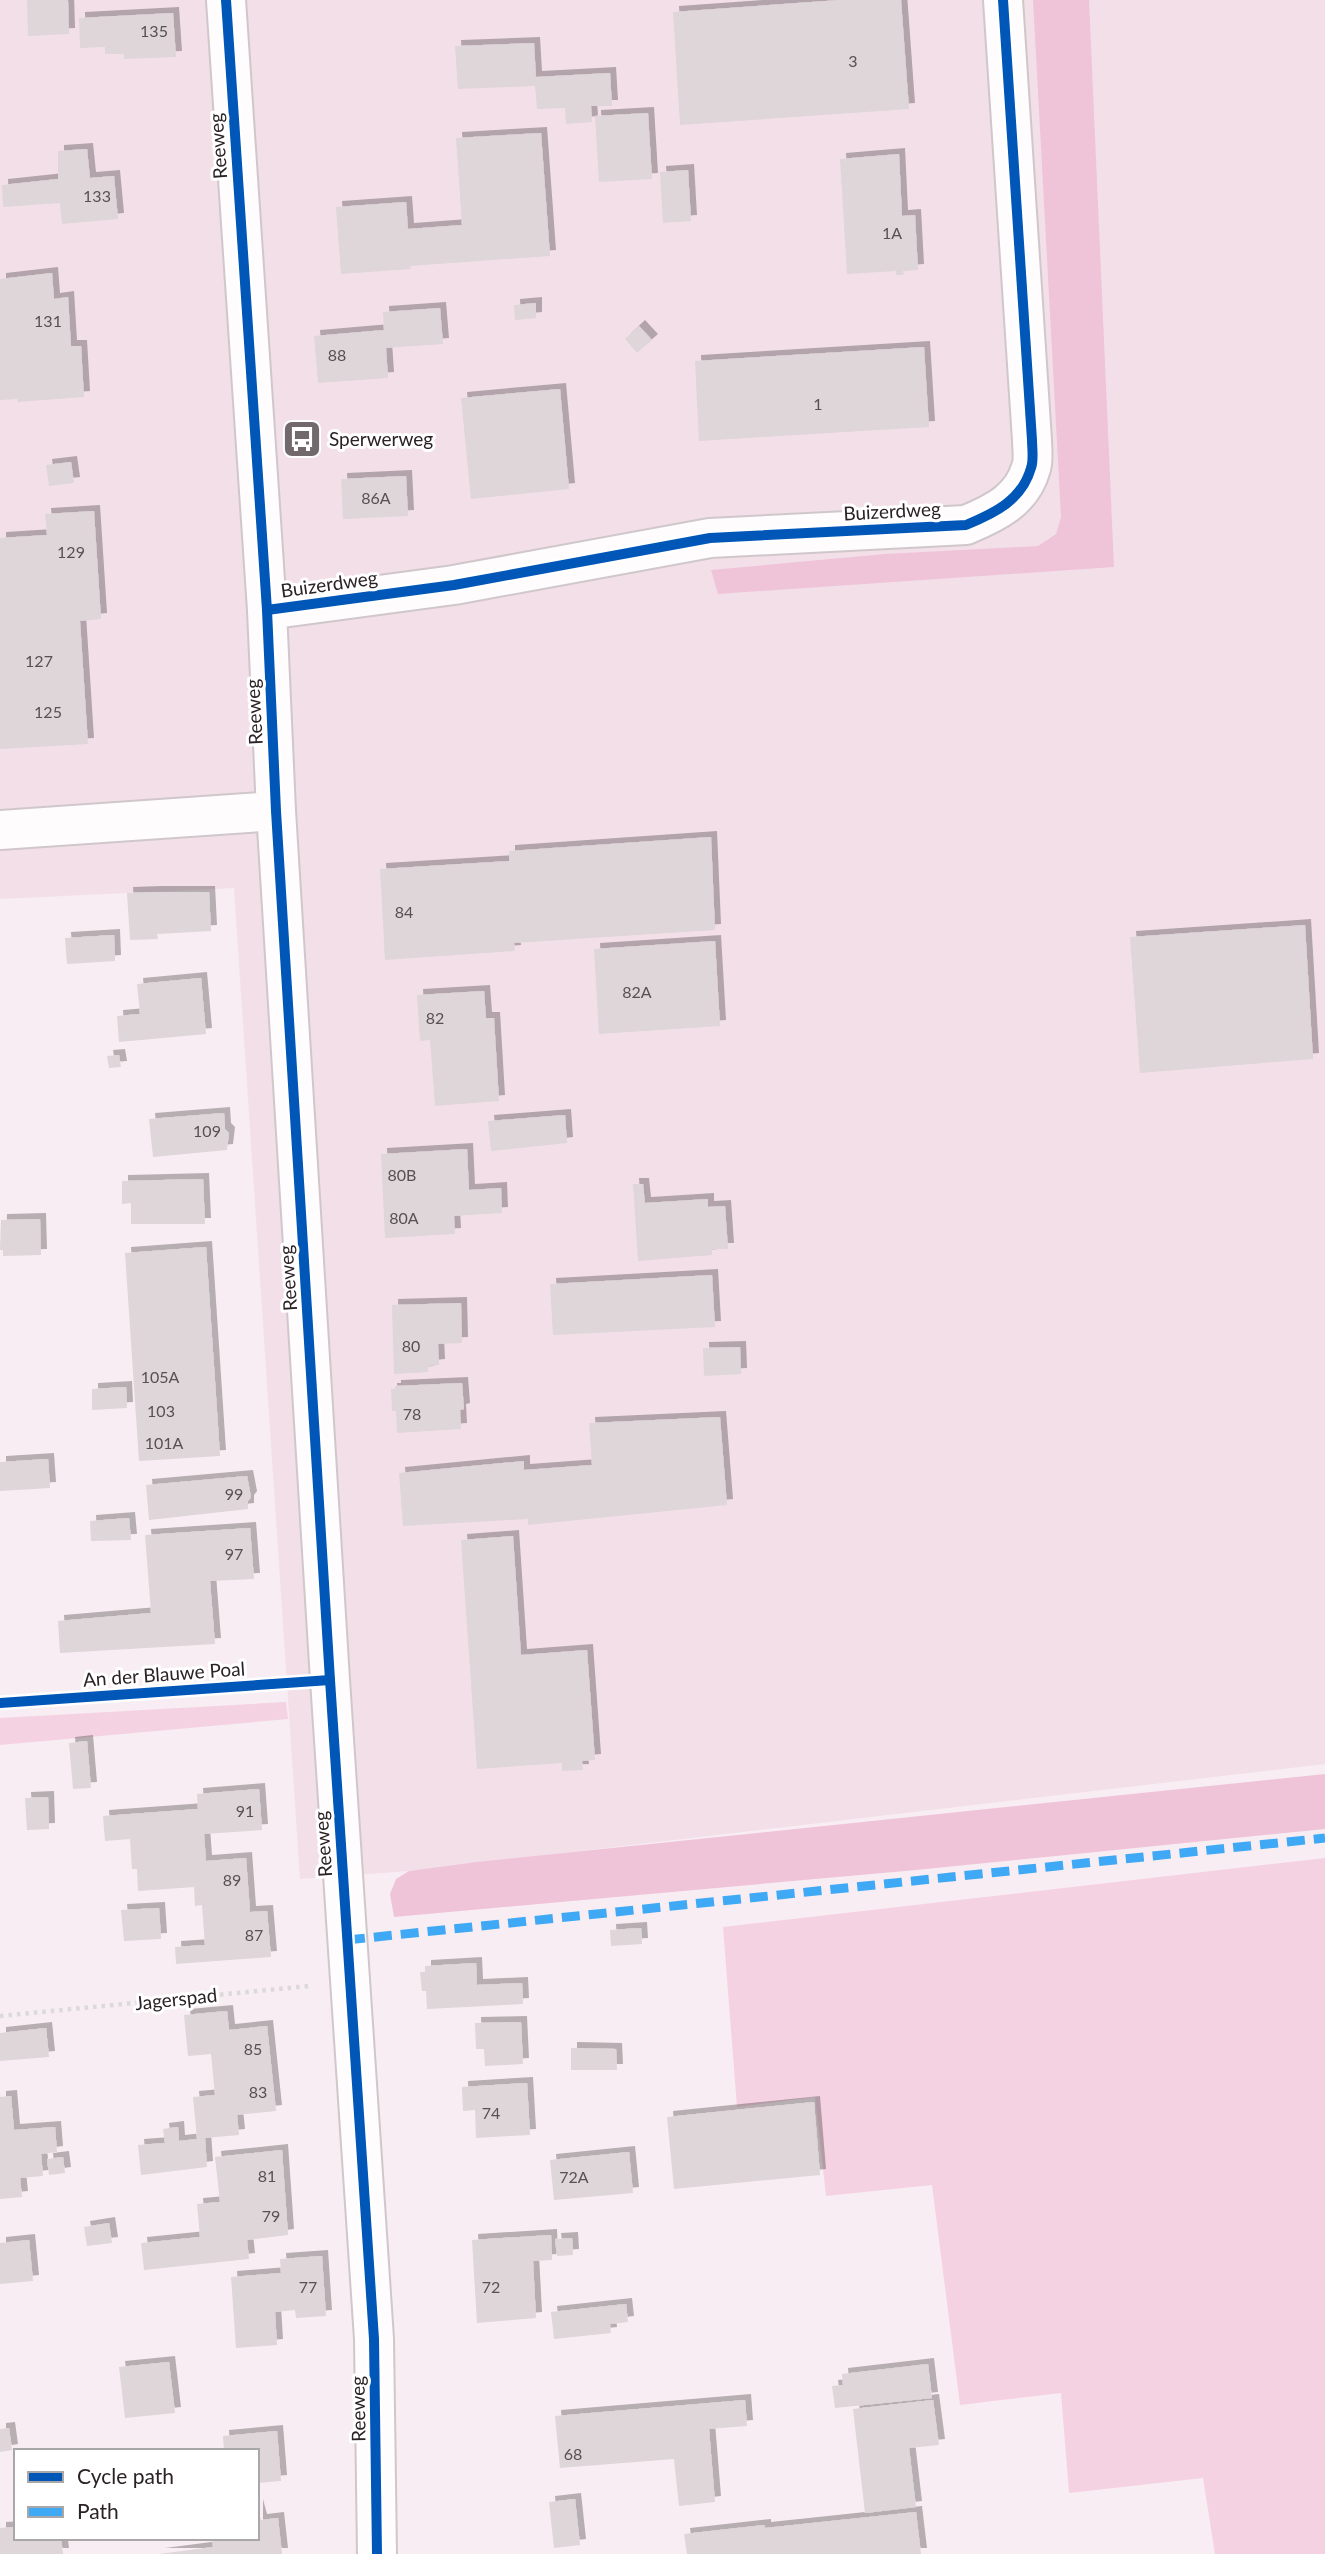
<svg xmlns="http://www.w3.org/2000/svg" width="1325" height="2554" font-family="Lato,sans-serif">
<defs>
<filter id="shadow"><feDropShadow dx="6" dy="-6" stdDeviation="0" flood-color="#0004"/></filter>
</defs>
<rect width="100%" height="100%" fill="#f8edf2"/>
<polygon fill="#f3dfe8" points="0,0 1325,0 1325,1764 409,1871 300,1879 234,888 0,899"/>
<g fill="#f5d2e1">
<polygon points="286,1702 288,1719 0,1745 0,1718"/>
<polygon points="1325,1858 1325,2554 1215,2554 1203,2478 1069,2493 1061,2393 960,2405 932,2185 826,2196 815,2097 737,2107 723,1927"/>
</g>
<g fill="#efc4d8">
<polygon points="1033,0 1089,0 1114,567 718,594 711,570 885,554 1038,546 1056,534 1061,517"/>
<polygon points="1325,1774 1325,1829 916,1870 394,1917 390,1894 396,1879 409,1871 477,1862"/>
</g>
<g fill="#ded6d9" filter="url(#shadow)">
<polygon points="27,0 68,0 69,34 28,36"/>
<polygon points="840,0 901,0 909,109 680,125 673,12"/>
<polygon points="173,13 176,57 124,59 124,54 105,54 105,47 80,48 79,18"/>
<polygon points="534,43 536,77 610,73 612,106 591,106 592,122 566,124 565,108 537,109 535,86 458,89 455,46"/>
<polygon points="648,113 652,179 599,182 595,116"/>
<polygon points="541,133 550,256 410,266 411,269 341,274 336,207 406,202 408,229 462,225 456,138"/>
<polygon points="87,149 90,178 114,176 118,219 62,224 60,203 3,207 2,185 58,179 58,151"/>
<polygon points="899,154 902,216 915,215 918,270 903,271 904,275 896,275 896,271 847,274 840,159"/>
<polygon points="688,170 691,221 663,223 660,172"/>
<polygon points="52,273 54,299 68,297 71,346 81,346 84,397 18,402 17,399 0,400 0,279"/>
<polygon points="536,303 536,318 515,320 514,305"/>
<polygon points="440,308 443,344 386,348 388,378 318,383 314,336 384,330 383,312"/>
<polygon points="639,326 652,340 637,353 625,339"/>
<polygon points="924,347 929,427 699,441 695,361"/>
<polygon points="560,389 569,489 471,499 461,398"/>
<polygon points="71,462 74,483 49,486 46,465"/>
<polygon points="406,476 408,516 343,519 341,479"/>
<polygon points="94,511 101,619 80,621 88,744 0,749 0,538 47,535 45,514"/>
<polygon points="711,837 715,930 514,943 515,951 385,960 380,869 509,861 509,851"/>
<polygon points="155,892 209,892 211,931 157,934 158,939 130,940 127,893"/>
<polygon points="1305,925 1313,1059 1140,1073 1130,937"/>
<polygon points="114,935 115,961 67,964 65,938"/>
<polygon points="715,941 720,1026 599,1034 594,949"/>
<polygon points="201,978 206,1034 119,1042 117,1016 140,1014 137,984"/>
<polygon points="484,991 486,1018 494,1018 499,1101 435,1106 430,1040 420,1041 417,995"/>
<polygon points="119,1055 121,1067 109,1068 107,1056"/>
<polygon points="224,1113 225,1129 229,1133 227,1150 153,1157 149,1119"/>
<polygon points="565,1115 567,1143 491,1151 488,1121"/>
<polygon points="467,1149 469,1190 501,1188 502,1213 454,1216 455,1234 385,1238 381,1154"/>
<polygon points="203,1179 205,1224 131,1224 131,1203 122,1204 122,1181"/>
<polygon points="633,1184 643,1184 645,1203 708,1199 708,1207 725,1206 728,1249 712,1249 712,1255 638,1261"/>
<polygon points="40,1219 41,1255 3,1256 3,1250 0,1250 1,1220"/>
<polygon points="206,1247 220,1456 139,1461 125,1253"/>
<polygon points="712,1275 715,1327 553,1335 550,1284"/>
<polygon points="461,1303 462,1343 438,1344 439,1365 428,1366 428,1372 394,1374 392,1305"/>
<polygon points="740,1347 741,1374 704,1376 703,1348"/>
<polygon points="462,1383 464,1409 460,1410 461,1429 397,1433 396,1411 392,1411 391,1389 395,1389 395,1386"/>
<polygon points="126,1387 127,1408 92,1410 92,1389"/>
<polygon points="720,1417 727,1505 528,1525 528,1519 403,1526 399,1473 524,1461 524,1470 592,1465 589,1423"/>
<polygon points="48,1459 50,1488 0,1491 0,1462"/>
<polygon points="247,1476 251,1497 248,1501 248,1509 149,1520 146,1485"/>
<polygon points="129,1518 131,1540 91,1541 90,1521"/>
<polygon points="250,1528 254,1579 210,1581 215,1644 60,1653 58,1621 151,1613 145,1535"/>
<polygon points="513,1536 521,1655 587,1650 595,1760 582,1761 583,1770 562,1771 562,1763 477,1769 461,1540"/>
<polygon points="87,1741 91,1788 73,1789 69,1743"/>
<polygon points="259,1789 262,1830 204,1834 206,1861 246,1858 250,1912 267,1911 271,1957 176,1964 175,1947 205,1945 202,1905 195,1906 194,1887 138,1891 137,1869 132,1869 130,1839 105,1841 103,1816 198,1809 197,1794"/>
<polygon points="48,1797 49,1829 27,1830 25,1798"/>
<polygon points="159,1908 161,1939 124,1941 121,1910"/>
<polygon points="641,1928 642,1944 611,1946 610,1930"/>
<polygon points="476,1963 477,1985 522,1983 523,2004 427,2009 426,1991 422,1991 420,1972 425,1972 425,1966"/>
<polygon points="227,2011 229,2030 267,2026 276,2111 237,2115 239,2135 205,2138 207,2167 141,2175 138,2145 165,2143 163,2129 178,2127 179,2141 197,2139 193,2097 215,2095 211,2054 188,2056 184,2015"/>
<polygon points="521,2022 523,2064 485,2066 484,2049 476,2049 475,2023"/>
<polygon points="46,2028 49,2057 0,2061 0,2033"/>
<polygon points="571,2048 616,2049 617,2070 571,2070"/>
<polygon points="527,2083 530,2135 476,2138 475,2110 463,2111 462,2087"/>
<polygon points="11,2096 14,2130 55,2127 57,2152 41,2154 43,2176 20,2178 22,2197 0,2199 0,2097"/>
<polygon points="814,2102 820,2175 674,2189 667,2117"/>
<polygon points="282,2150 288,2235 247,2240 249,2259 144,2270 141,2243 200,2237 197,2204 220,2202 215,2157"/>
<polygon points="629,2152 633,2193 554,2200 550,2160"/>
<polygon points="63,2157 65,2173 49,2175 47,2159"/>
<polygon points="109,2223 112,2243 87,2246 84,2227"/>
<polygon points="551,2235 552,2260 533,2261 536,2318 477,2323 472,2240"/>
<polygon points="572,2238 573,2255 557,2256 555,2239"/>
<polygon points="29,2240 33,2281 0,2284 0,2243"/>
<polygon points="322,2256 326,2316 296,2318 295,2310 275,2312 277,2345 236,2348 231,2277 281,2273 280,2259"/>
<polygon points="626,2304 628,2322 610,2324 611,2333 554,2339 551,2312"/>
<polygon points="169,2362 175,2413 125,2418 119,2367"/>
<polygon points="928,2364 932,2398 835,2408 832,2386 843,2385 842,2374"/>
<polygon points="745,2400 747,2426 709,2429 715,2502 679,2506 674,2459 560,2468 555,2416"/>
<polygon points="933,2400 939,2445 909,2448 916,2507 865,2513 853,2409"/>
<polygon points="9,2428 12,2450 0,2452 0,2429"/>
<polygon points="277,2431 281,2481 257,2483 257,2451 224,2451 223,2436"/>
<polygon points="575,2499 580,2545 554,2548 549,2502"/>
<polygon points="257,2505 261,2520 278,2518 282,2554 159,2554 213,2547 212,2538 257,2538"/>
<polygon points="916,2512 921,2554 687,2554 684,2534 765,2525 765,2528"/>
<polygon points="16,2527 16,2538 61,2538 63,2554 0,2554 0,2528"/>
</g>
<g fill="none" stroke-linecap="round" stroke-linejoin="round">
<g stroke="#d0c7cb" stroke-width="42">
<g id="street">
<path d="M267 610 454 585 710 538 966 525C995 513 1022 500 1031 468 1034 460 1032 448 1032 440L1003 0"/>
<polyline points="0,830 276,811"/>
</g>
</g>
<g stroke="#d0c7cb" stroke-width="42">
<polyline id="secondary" points="226,0 267,610 276,811 330,1680 374,2339 377,2554"/>
</g>
<polyline stroke="#dcd9da" stroke-width="4.5" stroke-dasharray="3.5 5" stroke-linecap="butt" points="0,2016 309,1986"/>
<use href="#street" stroke="#fefcfd" stroke-width="38"/>
<use href="#secondary" stroke="#fefcfd" stroke-width="38"/>
<polyline stroke="#3fa9f5" stroke-width="9" stroke-dasharray="18 9" stroke-linecap="butt" points="347,1940 1325,1838"/>
<g stroke="#fff" stroke-width="15">
<g id="cycleway">
<polyline points="226,0 267,610 276,811 330,1680 374,2339 377,2554"/>
<path d="M267 610 454 585 710 538 966 525C995 513 1022 500 1031 468 1034 460 1032 448 1032 440L1003 0"/>
<polyline points="0,1703 330,1680"/>
</g>
</g>
<use href="#cycleway" stroke="#0057b8" stroke-width="10"/>
</g>
<defs>
<g id="bus-square" transform="scale(2.0125)"><rect x="-9" y="-9" width="18" height="18" rx="4" fill="#72696d" stroke="#fff"/><path d="M-5-6H5V4H4V6H2V4H-2V6H-4V4H-5ZM-3.5-4V0h7V-4ZM-3.5 1.2v1.5H-2V1.2ZM2 1.2v1.5H3.5V1.2Z" fill="#fff"/></g>
</defs>
<g fill-rule="evenodd">
<use href="#bus-square" x="302" y="439"/>
</g>
<g text-anchor="middle" stroke-width="6" stroke-linejoin="round" paint-order="stroke">
<g font-size="16" fill="#585053">
<text x="154" y="37">135</text>
<text x="853" y="67">3</text>
<text x="97" y="202">133</text>
<text x="892" y="239">1A</text>
<text x="48" y="327">131</text>
<text x="337" y="361">88</text>
<text x="818" y="410">1</text>
<text x="376" y="504">86A</text>
<text x="71" y="558">129</text>
<text x="39" y="667">127</text>
<text x="48" y="718">125</text>
<text x="404" y="918">84</text>
<text x="637" y="998">82A</text>
<text x="435" y="1024">82</text>
<text x="207" y="1137">109</text>
<text x="402" y="1181">80B</text>
<text x="404" y="1224">80A</text>
<text x="411" y="1352">80</text>
<text x="160" y="1383">105A</text>
<text x="161" y="1417">103</text>
<text x="412" y="1420">78</text>
<text x="164" y="1449">101A</text>
<text x="234" y="1500">99</text>
<text x="234" y="1560">97</text>
<text x="245" y="1817">91</text>
<text x="232" y="1886">89</text>
<text x="254" y="1941">87</text>
<text x="253" y="2055">85</text>
<text x="258" y="2098">83</text>
<text x="491" y="2119">74</text>
<text x="267" y="2182">81</text>
<text x="574" y="2183">72A</text>
<text x="271" y="2222">79</text>
<text x="308" y="2293">77</text>
<text x="491" y="2293">72</text>
<text x="573" y="2460">68</text>
</g>
<g font-size="19" fill="#2a2225" stroke="#fff">
<text transform="translate(218 146) rotate(-94)" y="7">Reeweg</text>
<text transform="translate(892 511) rotate(-3)" y="7">Buizerdweg</text>
<text transform="translate(329 584) rotate(-8)" y="7">Buizerdweg</text>
<text transform="translate(254 712) rotate(-93)" y="7">Reeweg</text>
<text transform="translate(288 1278) rotate(-94)" y="7">Reeweg</text>
<text transform="translate(164 1674) rotate(-4)" y="7">An der Blauwe Poal</text>
<text transform="translate(323 1844) rotate(-94)" y="7">Reeweg</text>
<text transform="translate(176 1999) rotate(-6)" y="7">Jagerspad</text>
<text transform="translate(358 2409) rotate(-91)" y="7">Reeweg</text>
</g>
<g font-size="19" fill="#2a2225" stroke="#fff" text-anchor="start">
<text x="329" y="446">Sperwerweg</text>
</g>
</g>
<rect x="14" y="2449" width="245" height="91" fill="#ffffff" stroke="#aaa7a8" stroke-width="2"/>
<rect x="28" y="2472" width="35" height="10" fill="#0057b8" stroke="#aaa7a8" stroke-width="2"/>
<text x="77" y="2484" font-size="21" fill="#2a2225">Cycle path</text>
<rect x="28" y="2507" width="35" height="10" fill="#3fa9f5" stroke="#aaa7a8" stroke-width="2"/>
<text x="77" y="2519" font-size="21" fill="#2a2225">Path</text>
</svg>
